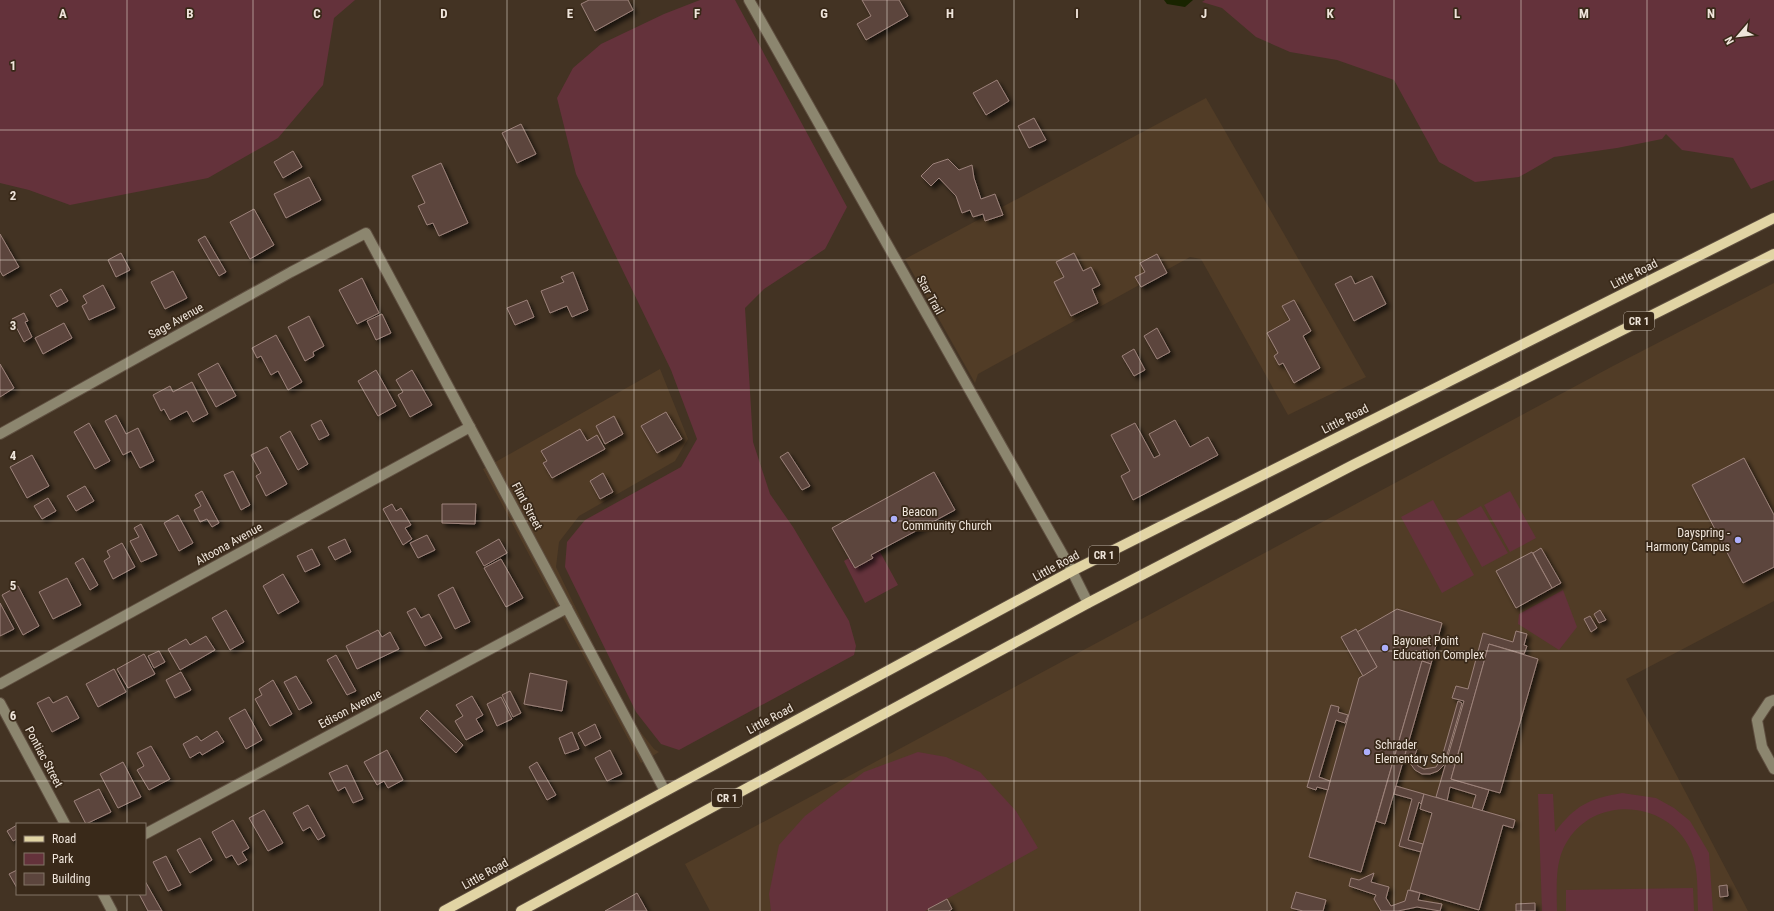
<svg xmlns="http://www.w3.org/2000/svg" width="1774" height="911" font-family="'Roboto Condensed',sans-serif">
<defs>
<filter id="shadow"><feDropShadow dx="3.5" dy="3.5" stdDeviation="2" flood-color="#0009"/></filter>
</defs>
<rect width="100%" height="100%" fill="#433323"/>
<g fill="#513c26">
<polygon points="1206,98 1366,377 1288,415 1201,259 1190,257 978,374 975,383 905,259"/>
<polygon points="1774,283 1774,601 1626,679 1748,911 710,911 685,864 1613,366"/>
<polygon points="660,369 688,439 675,461 579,516 559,542 556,567 628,716 654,749 659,752 641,763 483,469"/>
</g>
<g fill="#64323b">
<polygon points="0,0 355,0 334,18 323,85 278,138 208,178 70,205 29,190 0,183"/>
<polygon points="700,0 735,0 847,207 825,249 764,289 745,308 753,442 770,494 793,527 849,621 856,646 854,655 679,750 661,744 636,712 565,567 567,542 585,520 681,467 697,439 671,370 576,174 557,98 573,68 601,44 664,14"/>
<polygon points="1205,0 1774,0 1774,180 1751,189 1733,158 1682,150 1666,134 1662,139 1617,148 1554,157 1519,177 1475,182 1439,162 1394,80 1337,60 1290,52 1256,37 1222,8 1202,2"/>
<polygon points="1510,491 1536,538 1510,552 1484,505"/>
<polygon points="1433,500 1474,575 1442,593 1401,517"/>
<polygon points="1481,506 1508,553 1482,567 1456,520"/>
<polygon points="879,550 898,585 865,603 844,561 849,558 855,568 873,558 871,555"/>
<polygon points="1563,590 1577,627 1559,650 1518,624 1519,614"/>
<polygon points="918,752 946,757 980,772 1016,811 1038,848 925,911 771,911 769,894 779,845 805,816 864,772"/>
<path d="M1622 793 1656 798 1674 808 1690 821 1709 853 1713 911H1698C1697 891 1699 870 1691 851 1670 801 1597 794 1568 840 1554 861 1557 887 1557 911H1542L1538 794H1553L1555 832C1576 805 1588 799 1622 793Z"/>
<polygon points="1693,888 1694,911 1566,911 1566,890"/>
</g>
<polygon fill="#192400" points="1164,0 1193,0 1185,7 1167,4"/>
<g fill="#5c453d" stroke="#9c827a" filter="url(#shadow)">
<polygon points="589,0 628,0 633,10 595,31 581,4"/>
<polygon points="862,0 899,0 908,16 866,40 857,24 871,16"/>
<polygon points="997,80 1009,101 986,115 973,93"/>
<polygon points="1034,118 1046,140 1029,148 1018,126"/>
<polygon points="521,124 536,154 517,163 502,133"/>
<polygon points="293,151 302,167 283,178 274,162"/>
<polygon points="948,159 959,170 972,165 974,178 981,199 995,194 1003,215 985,221 983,214 973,217 970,210 962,213 956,196 939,178 931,186 921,176 933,164"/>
<polygon points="441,163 468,223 439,236 433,223 427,225 418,206 425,203 412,176"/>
<polygon points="309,177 321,200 286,218 274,194"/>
<polygon points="254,209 274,245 250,259 230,222"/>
<polygon points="0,234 19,267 3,276 0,271"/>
<polygon points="205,236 226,272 219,276 198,240"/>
<polygon points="121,253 130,270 116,277 108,260"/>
<polygon points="1074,253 1083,271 1091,267 1100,285 1092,289 1098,303 1071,316 1054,282 1064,277 1056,262"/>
<polygon points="1157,254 1167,273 1141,287 1135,277 1145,272 1140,263"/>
<polygon points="173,271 187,298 165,309 151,282"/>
<polygon points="573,272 588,310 572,317 567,306 550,313 541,291 564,282 561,277"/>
<polygon points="1351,276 1355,284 1372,276 1386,304 1354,321 1335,284"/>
<polygon points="362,278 379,313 357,324 339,290"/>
<polygon points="103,285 115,308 89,320 82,306 87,303 83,296"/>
<polygon points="61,289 68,301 57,307 50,295"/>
<polygon points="527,300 534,317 515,325 507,308"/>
<polygon points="1294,300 1311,331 1303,336 1320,368 1294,383 1283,363 1279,365 1274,356 1278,353 1267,333 1290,320 1282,306"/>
<polygon points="24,313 28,321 25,322 32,337 24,342 12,319"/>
<polygon points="382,314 391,333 376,340 367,321"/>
<polygon points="309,316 324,346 313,352 314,356 305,361 288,327"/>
<polygon points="64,323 72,338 43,354 35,338"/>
<polygon points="1157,328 1170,352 1157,359 1144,336"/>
<polygon points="276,335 302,382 288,390 278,371 271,375 261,356 257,358 252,348"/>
<polygon points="1134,349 1145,370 1134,376 1122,356"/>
<polygon points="218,363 236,396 216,407 198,374"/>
<polygon points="0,364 14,388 0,397"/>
<polygon points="376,370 396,406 378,416 358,381"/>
<polygon points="412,370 432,405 410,417 398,395 403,392 396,380"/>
<polygon points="192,382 208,414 193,422 187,411 170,420 164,409 161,411 153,395 170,386 173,392"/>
<polygon points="666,412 682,439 657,453 641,426"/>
<polygon points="116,415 126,434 138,428 154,461 140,468 131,451 123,455 105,421"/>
<polygon points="614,416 623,434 605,444 596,426"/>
<polygon points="321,420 329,435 319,440 311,425"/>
<polygon points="1175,420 1190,447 1208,437 1218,455 1133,500 1121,476 1130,471 1111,435 1135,423 1154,458 1160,455 1149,434"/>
<polygon points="89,423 110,461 95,469 74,432"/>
<polygon points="580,429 587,441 597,435 605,449 552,478 543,463 547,461 541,451"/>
<polygon points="290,431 308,464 298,470 280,437"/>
<polygon points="267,447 287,484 266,496 256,476 261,473 251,455"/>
<polygon points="788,452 810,486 802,490 780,457"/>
<polygon points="32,455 49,486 27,498 10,467"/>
<polygon points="1744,458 1774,515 1774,567 1743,583 1692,485"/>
<polygon points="233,471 250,505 241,510 224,475"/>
<polygon points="934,472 955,510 871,555 873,558 855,568 832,528"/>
<polygon points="603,473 613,492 600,499 590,481"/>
<polygon points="85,486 94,501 76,511 67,496"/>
<polygon points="202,491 219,523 212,527 207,519 200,522 194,510 201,506 195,495"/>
<polygon points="48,498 56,511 42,519 34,506"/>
<polygon points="392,504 396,511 401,508 411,525 405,528 412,539 403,545 383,509"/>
<polygon points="442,504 476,504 475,524 442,523"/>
<polygon points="178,515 193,543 179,551 164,523"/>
<polygon points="141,524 157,555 141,562 130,541 139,537 134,528"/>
<polygon points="427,535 435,550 418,558 410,543"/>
<polygon points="345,539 351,552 335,560 328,547"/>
<polygon points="499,539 507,553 484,566 476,552"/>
<polygon points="122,543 135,567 113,579 104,561 110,557 107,551"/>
<polygon points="1541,548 1561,583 1552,588 1533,553"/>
<polygon points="312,549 320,565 305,572 297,556"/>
<polygon points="1532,552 1552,588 1516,608 1496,571"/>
<polygon points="83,558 98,585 90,590 75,563"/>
<polygon points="501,559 523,598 506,607 484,568"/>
<polygon points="283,574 299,602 278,614 263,586"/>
<polygon points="67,578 81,605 53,619 39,592"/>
<polygon points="18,586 39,626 23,635 2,595"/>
<polygon points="453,587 470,622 455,629 438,595"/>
<polygon points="0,603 14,629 0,636"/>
<polygon points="415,608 421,618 429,614 442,638 425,646 407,612"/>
<polygon points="1397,609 1442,623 1431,664 1422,661 1361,872 1309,857 1359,678 1377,667 1357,632"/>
<polygon points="226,610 244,642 230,650 212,618"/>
<polygon points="1600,610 1606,620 1599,623 1594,614"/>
<polygon points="1590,616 1597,628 1591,632 1584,619"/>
<polygon points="1356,629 1377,667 1363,676 1341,637"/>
<polygon points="378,630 382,637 390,632 399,649 357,669 346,646"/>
<polygon points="1516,631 1527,634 1524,645 1527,646 1524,654 1489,644 1451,779 1489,790 1482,811 1472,808 1476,795 1450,787 1447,801 1436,797 1464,701 1452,698 1456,686 1468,689 1483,633 1513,642"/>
<polygon points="206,636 215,650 180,670 168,649 186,639 190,645"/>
<polygon points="1489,644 1538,659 1500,793 1451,779"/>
<polygon points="159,651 165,662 154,668 148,656"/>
<polygon points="144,654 155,674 128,688 117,669"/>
<polygon points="336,655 356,691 347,695 327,660"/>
<polygon points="1422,661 1431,664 1385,824 1376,821"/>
<polygon points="114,669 126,692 98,707 86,684"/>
<polygon points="181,672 191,690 175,698 166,680"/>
<polygon points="530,673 567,681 562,711 524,704"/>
<polygon points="296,676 312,703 299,710 284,682"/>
<polygon points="273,680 292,714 270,726 255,699 262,695 259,689"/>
<polygon points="510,691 521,713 513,717 502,695"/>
<polygon points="67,696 79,718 52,732 37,703 49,697 53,703"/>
<polygon points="472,696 483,715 476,719 483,731 466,740 455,721 463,716 456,705"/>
<polygon points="501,697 512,719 497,726 487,704"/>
<polygon points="1458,701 1462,703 1444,765 1438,771 1430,774 1422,774 1415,770 1410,763 1408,755 1405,755 1408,744 1417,749 1415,755 1413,755 1418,766 1424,769 1436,767 1442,757"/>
<polygon points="1331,705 1339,707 1338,712 1348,715 1345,723 1336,720 1319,777 1330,781 1328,790 1317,787 1316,790 1307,787"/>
<polygon points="245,709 262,740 246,749 229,718"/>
<polygon points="427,710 463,745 456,753 420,718"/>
<polygon points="595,724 601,738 585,746 578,733"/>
<polygon points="217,731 224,742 202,755 200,752 190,758 183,744 197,736 201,741"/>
<polygon points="572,732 579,749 565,754 559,738"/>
<polygon points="151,746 170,779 149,790 137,770 144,766 137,753"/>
<polygon points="387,750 403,780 388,788 384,781 377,785 364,762"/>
<polygon points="610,750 622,774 607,781 595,758"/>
<polygon points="123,762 141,797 118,808 100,774"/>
<polygon points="537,762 556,795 547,800 529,767"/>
<polygon points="347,765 363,799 353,803 345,787 338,791 329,773"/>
<polygon points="1396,786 1424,794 1421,804 1419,802 1408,840 1423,844 1421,852 1399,846 1412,799 1394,794"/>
<polygon points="99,789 111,812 86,824 74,801"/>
<polygon points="1424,794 1515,820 1513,828 1503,825 1479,910 1410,890 1432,813 1420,809"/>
<polygon points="308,805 325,836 318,840 310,827 303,831 293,813"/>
<polygon points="264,810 283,843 268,851 249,818"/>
<polygon points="233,820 249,848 242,852 247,860 238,865 232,855 226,858 212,832"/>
<polygon points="17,825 17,839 13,841 7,831"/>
<polygon points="200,838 212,860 190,873 177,850"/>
<polygon points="166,856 181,885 168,891 153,862"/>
<polygon points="17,870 17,888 9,874"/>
<polygon points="1374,873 1371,882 1389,887 1386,898 1391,906 1405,901 1408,890 1420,893 1418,900 1442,904 1440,911 1417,907 1398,911 1381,911 1374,899 1376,895 1349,886 1351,878 1359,880"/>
<polygon points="145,881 162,911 148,911 139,894 145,894"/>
<polygon points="1727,885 1728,896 1720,897 1719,886"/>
<polygon points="1296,892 1326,900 1323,911 1303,911 1291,908"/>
<polygon points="637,893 647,911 605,911"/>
<polygon points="947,899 952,909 949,911 929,911 928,909"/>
<polygon points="1535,903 1535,911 1516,911 1516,904"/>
</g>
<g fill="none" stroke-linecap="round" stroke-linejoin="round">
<g stroke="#5f4f40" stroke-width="12">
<g id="minor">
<polyline points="749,0 1072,571 1088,603"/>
<polyline points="0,434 291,272 366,233 665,791"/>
<polyline points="0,684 470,427"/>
<polyline points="1774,700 1769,702 1757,720 1762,747 1774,769"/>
<polyline points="0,703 65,824"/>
<polyline points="145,834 567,608"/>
<polyline points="103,894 112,911"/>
</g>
</g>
<g stroke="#5f4f40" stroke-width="12">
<g id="major">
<polyline points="444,911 1072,571 1774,218"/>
<polyline points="521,911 1088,603 1353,465 1774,254"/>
</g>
</g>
<use href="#minor" stroke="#8c866f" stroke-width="10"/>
<use href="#major" stroke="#e1d4a4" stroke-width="10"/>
</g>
<path fill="none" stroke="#efe5db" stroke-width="1" stroke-opacity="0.55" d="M127 0V824M253 0V911M380 0V911M507 0V911M634 0V911M760 0V911M887 0V911M1014 0V911M1140 0V911M1267 0V911M1394 0V911M1521 0V911M1647 0V911M0 130H1774M0 260H1774M0 390H1774M0 521H1774M0 651H1774M0 781H1774M127 894V911"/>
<g fill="#adaffb" stroke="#392919" stroke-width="1.5">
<circle cx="894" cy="519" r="4"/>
<circle cx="1738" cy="540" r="4"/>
<circle cx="1385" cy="648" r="4"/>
<circle cx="1367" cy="752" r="4"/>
</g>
<g text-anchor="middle" stroke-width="3.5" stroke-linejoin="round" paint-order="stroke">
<g fill="#392919" stroke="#b8ada1" stroke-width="1">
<rect x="1624" y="312" width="30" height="18" rx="3"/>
<rect x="1089" y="546" width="30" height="18" rx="3"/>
<rect x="712" y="789" width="30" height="18" rx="3"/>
</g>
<g font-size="11" font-weight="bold" fill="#efe5db">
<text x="1639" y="325">CR 1</text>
<text x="1104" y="559">CR 1</text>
<text x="727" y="802">CR 1</text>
</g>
<g font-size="12" fill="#efe5db" stroke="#392919">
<text transform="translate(1634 274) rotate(-27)" y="4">Little Road</text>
<text transform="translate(930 295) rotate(61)" y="4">Star Trail</text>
<text transform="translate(176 321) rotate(-29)" y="4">Sage Avenue</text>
<text transform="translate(1345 419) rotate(-27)" y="4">Little Road</text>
<text transform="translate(527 506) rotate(62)" y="4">Flint Street</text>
<text transform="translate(229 544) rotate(-29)" y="4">Altoona Avenue</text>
<text transform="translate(1056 566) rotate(-28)" y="4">Little Road</text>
<text transform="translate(350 709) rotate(-28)" y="4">Edison Avenue</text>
<text transform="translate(770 719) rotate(-28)" y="4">Little Road</text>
<text transform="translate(44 757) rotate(62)" y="4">Pontiac Street</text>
<text transform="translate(485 874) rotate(-29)" y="4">Little Road</text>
</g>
<g font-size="12" fill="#efe5db" stroke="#392919" text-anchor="start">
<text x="902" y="516">Beacon<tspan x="902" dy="14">Community Church</tspan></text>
<text x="1730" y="537" text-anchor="end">Dayspring -<tspan x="1730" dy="14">Harmony Campus</tspan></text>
<text x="1393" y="645">Bayonet Point<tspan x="1393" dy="14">Education Complex</tspan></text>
<text x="1375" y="749">Schrader<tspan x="1375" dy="14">Elementary School</tspan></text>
</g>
</g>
<g font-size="13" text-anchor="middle" font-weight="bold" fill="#efe5db" stroke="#392919" stroke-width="3.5" stroke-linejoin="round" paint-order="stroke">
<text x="63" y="18">A</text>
<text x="190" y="18">B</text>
<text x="317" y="18">C</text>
<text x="444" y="18">D</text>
<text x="570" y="18">E</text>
<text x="697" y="18">F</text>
<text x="824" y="18">G</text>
<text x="950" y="18">H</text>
<text x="1077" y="18">I</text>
<text x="1204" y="18">J</text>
<text x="1330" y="18">K</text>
<text x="1457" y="18">L</text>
<text x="1584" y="18">M</text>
<text x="1711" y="18">N</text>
<text x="13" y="70">1</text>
<text x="13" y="200">2</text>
<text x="13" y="330">3</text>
<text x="13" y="460">4</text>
<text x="13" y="590">5</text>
<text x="13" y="720">6</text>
</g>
<rect x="16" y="823" width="130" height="72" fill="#392919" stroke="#827467"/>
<rect x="24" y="836" width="20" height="6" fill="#e1d4a4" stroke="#827467"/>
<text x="52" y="843" font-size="12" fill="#efe5db">Road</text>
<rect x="24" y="853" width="20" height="12" fill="#64323b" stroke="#827467"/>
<text x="52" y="863" font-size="12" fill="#efe5db">Park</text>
<rect x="24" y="873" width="20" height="12" fill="#5c453d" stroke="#827467"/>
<text x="52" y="883" font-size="12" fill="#efe5db">Building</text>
<g transform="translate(1738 36) rotate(242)" stroke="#392919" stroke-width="3" paint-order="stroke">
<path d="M0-3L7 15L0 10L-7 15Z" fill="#efe5db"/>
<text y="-6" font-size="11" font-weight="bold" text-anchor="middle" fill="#efe5db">N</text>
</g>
</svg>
